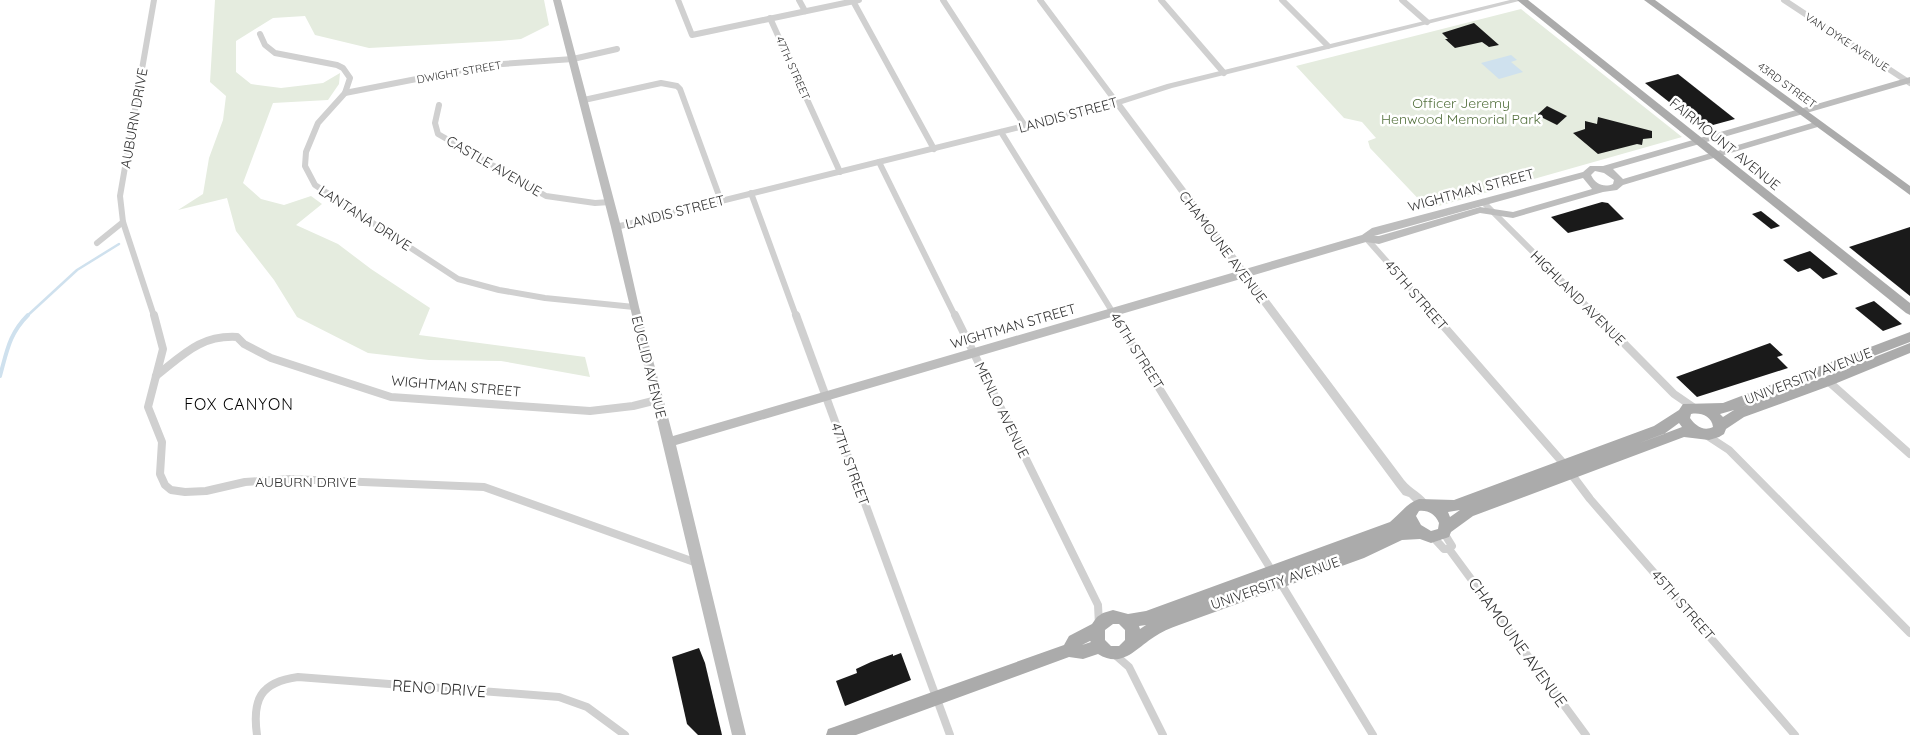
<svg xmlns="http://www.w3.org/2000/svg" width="1910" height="735" font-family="Quicksand,sans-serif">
<rect width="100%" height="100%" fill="#fff"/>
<g fill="#e5ecdf">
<polygon points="215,0 544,0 549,25 521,39 499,41 369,48 315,35 305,16 273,18 236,41 236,72 251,84 281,88 323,83 340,73 339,84 328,100 273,103 243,183 261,199 284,205 311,196 322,204 296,225 338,244 371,269 430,308 419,335 585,357 590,377 501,361 429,360 368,353 297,317 274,280 236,231 227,198 178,210 203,194 209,158 223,120 226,96 210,82"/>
<polygon points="1521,9 1682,137 1428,209 1370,148 1368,141 1376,138 1362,122 1344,118 1296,66"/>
</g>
<polygon fill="#cfe1ee" points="1511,55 1517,60 1511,62 1523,72 1499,79 1481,63"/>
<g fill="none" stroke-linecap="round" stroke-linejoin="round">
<polyline stroke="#cfe1ee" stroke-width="2.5" points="27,316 77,270 119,244"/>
<path stroke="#cfe1ee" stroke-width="4" d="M0 376C7 351 9 334 28 315"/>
</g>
<g fill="#1a1a1a">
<polygon points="1474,23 1499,45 1489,47 1482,42 1455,48 1445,39 1448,39 1442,33"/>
<polygon points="1678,74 1735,119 1702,128 1645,83"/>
<polygon points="1547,106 1567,116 1557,125 1537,115"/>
<polygon points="1598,117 1652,131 1652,138 1643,139 1642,145 1637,144 1598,154 1573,133 1585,129 1585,121 1597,124"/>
<polygon points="1602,202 1608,203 1624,219 1568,233 1551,217"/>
<polygon points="1761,211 1780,226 1771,229 1752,214"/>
<polygon points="1910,227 1910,296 1849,247"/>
<polygon points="1810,251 1838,274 1823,279 1810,268 1798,272 1783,260"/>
<polygon points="1874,301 1902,324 1883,331 1855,308"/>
<polygon points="1770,343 1783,355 1777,357 1788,368 1697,397 1676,377"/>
<polygon points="699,648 705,663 722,735 698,735 687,724 672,657"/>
<polygon points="901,653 911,680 845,706 836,681 857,673 856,669 871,662 893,654 893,656"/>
</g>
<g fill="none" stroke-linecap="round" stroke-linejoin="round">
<g stroke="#d0d0d0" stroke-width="6">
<polyline points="678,0 692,35 859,0"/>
<polyline points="799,0 805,11"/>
<polyline points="943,0 1025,126"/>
<polyline points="1161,0 1224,73"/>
<polyline points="1282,0 1328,46"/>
<polyline points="1402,0 1427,22"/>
<polyline points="1784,0 1910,83"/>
<polyline points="853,1 934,149"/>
<polyline points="770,18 840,172"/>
<polyline points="260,34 265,45 275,53 337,65 343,68 350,78 345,93 318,123 306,152 305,166 315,185 458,279 499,290 545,298 634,307"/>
<polyline points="345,93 488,65 573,59 617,49"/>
<polyline points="584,100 661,83 677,86 680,89 721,201"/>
<polyline points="439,105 435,123 438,134 546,196 595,203 610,202"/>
<polyline points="1001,132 1115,316"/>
<polyline points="879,162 955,316"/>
<polyline points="751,193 796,316"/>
<polyline points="1483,202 1597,316"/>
<polyline points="616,227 1117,103 1040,0"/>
<polyline points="1366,238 1435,316"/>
<polyline points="97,243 123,222"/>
<polyline points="154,316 123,222 120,196 154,0"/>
</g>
<g stroke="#d0d0d0" stroke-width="8">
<polyline points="154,315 163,349 148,407 162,442 160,474 165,485 171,490 185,492 206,491 245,482 290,479 484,487 697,563"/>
<polyline points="796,315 950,735"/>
<polyline points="955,315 1098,605 1099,625"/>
<polyline points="1114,315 1272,571"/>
<polyline points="1434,315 1564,464"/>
<polyline points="1596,315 1674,394 1693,407"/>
<path d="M156 376C183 355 200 335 237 337L244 344 271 358 391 397 590 411 633 406 657 400"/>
<polyline points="1828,381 1910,454"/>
<polyline points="1706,435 1729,450 1910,633"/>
<polyline points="1572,475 1590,499 1795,735"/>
<polyline points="1444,533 1452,546 1449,549"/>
<polyline points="1433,537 1444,549 1449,549 1586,735"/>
<polyline points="1280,582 1373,735"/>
<polyline points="1113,653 1129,667 1163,735"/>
<path d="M257 735C252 700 260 682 298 677L559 697 587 707 625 735"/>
</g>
<path fill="#d0d0d0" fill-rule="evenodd" d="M1510 0H1523L1172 88 1122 104 1404 480C1412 490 1423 493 1430 505L1428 508 1424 510 1420 508 1409 497 1403 495 1396 486 1113 103 1114 101 1167 84Z"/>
<path fill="#bdbdbd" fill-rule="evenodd" d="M553 0H561L621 227 639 307 673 436 1362 235 1372 228 1583 172 1590 166H1603L1910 77V83L1613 169 1623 179 1815 122H1821L1823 124 1821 126 1623 185 1617 190 1603 192 1513 218 1480 213 1379 244 1366 242 676 445 746 735H732L611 227ZM1595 171 1604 173 1614 180 1613 184C1604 188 1595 184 1591 175ZM1583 178 1592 189 1513 212 1480 207 1379 236H1374Z"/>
<g fill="#ababab" fill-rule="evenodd">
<polygon points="1517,0 1528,0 1910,303 1910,315 1906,313"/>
<polygon points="1644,0 1655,0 1910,186 1910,195"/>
<path d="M1910 332V342L1741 407 1824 377 1910 343V353L1832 385 1744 417 1726 429 1724 434 1719 437 1709 440 1684 437 1473 516 1451 532 1449 537 1431 543 1420 539 1402 540 1364 558 1179 625C1170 628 1161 632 1154 637 1135 649 1122 669 1098 654L1083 659 1069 657 856 735H826L828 729 834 727 1064 645 1069 636 1092 624 1097 617 1103 613 1113 610 1128 614 1146 611 1390 522C1400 514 1407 503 1419 499L1454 500 1654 426 1679 410 1683 404 1723 403ZM1734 410 1723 417 1720 414ZM1691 414C1700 412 1712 416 1713 427 1703 432 1695 425 1690 418ZM1679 423 1682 427 1637 444 1664 434ZM1460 510 1450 517 1448 512ZM1419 511C1428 510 1435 514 1439 523L1438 529 1431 531 1421 525 1416 516ZM1113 624H1119L1125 630V640L1119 646H1111L1105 640V630ZM1146 625 1140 629 1139 626ZM1090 641 1091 642 1082 645Z"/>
</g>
</g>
<g text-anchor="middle" stroke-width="5" stroke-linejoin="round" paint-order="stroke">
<g font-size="11" fill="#333" stroke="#fff">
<text transform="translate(1847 42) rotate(33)" y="4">VAN DYKE AVENUE</text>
<text transform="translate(793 68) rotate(66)" y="4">47TH STREET</text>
<text transform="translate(459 72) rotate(-10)" y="4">DWIGHT STREET</text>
<text transform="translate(1787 85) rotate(36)" y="4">43RD STREET</text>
</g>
<g font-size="14" fill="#54713e" stroke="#fff">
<text x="1461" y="108">Officer Jeremy<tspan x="1461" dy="16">Henwood Memorial Park</tspan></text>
</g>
<g font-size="14" fill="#333" stroke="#fff">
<text transform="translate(1068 115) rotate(-15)" y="5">LANDIS STREET</text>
<text transform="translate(134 118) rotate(-80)" y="5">AUBURN DRIVE</text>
<text transform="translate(1725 144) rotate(39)" y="5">FAIRMOUNT AVENUE</text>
<text transform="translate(494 166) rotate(30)" y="5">CASTLE AVENUE</text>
<text transform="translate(1471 190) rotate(-15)" y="5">WIGHTMAN STREET</text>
<text transform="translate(675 212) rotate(-14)" y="5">LANDIS STREET</text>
<text transform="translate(365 218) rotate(33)" y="5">LANTANA DRIVE</text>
<text transform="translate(1223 247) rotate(53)" y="5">CHAMOUNE AVENUE</text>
<text transform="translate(1416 295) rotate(49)" y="5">45TH STREET</text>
<text transform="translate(1578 298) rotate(45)" y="5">HIGHLAND AVENUE</text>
<text transform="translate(1013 326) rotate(-16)" y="5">WIGHTMAN STREET</text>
<text transform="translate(1137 351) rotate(58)" y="5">46TH STREET</text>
<text transform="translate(649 367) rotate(76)" y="5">EUCLID AVENUE</text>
<text transform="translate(1808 376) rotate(-21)" y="5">UNIVERSITY AVENUE</text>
<text transform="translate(456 386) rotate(5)" y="5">WIGHTMAN STREET</text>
<text transform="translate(1002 410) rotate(64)" y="5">MENLO AVENUE</text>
<text transform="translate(850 464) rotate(70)" y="5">47TH STREET</text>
<text x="306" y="487">AUBURN DRIVE</text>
<text transform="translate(1275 583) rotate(-19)" y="5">UNIVERSITY AVENUE</text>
<text transform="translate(1683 605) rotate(49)" y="5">45TH STREET</text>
</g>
<g font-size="16" letter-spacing="1" fill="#000" stroke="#fff">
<text x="239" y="410">FOX CANYON</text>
</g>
<g font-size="16" fill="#333" stroke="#fff">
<text transform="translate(1518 642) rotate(54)" y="6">CHAMOUNE AVENUE</text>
<text transform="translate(439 688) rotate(4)" y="6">RENO DRIVE</text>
</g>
</g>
</svg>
